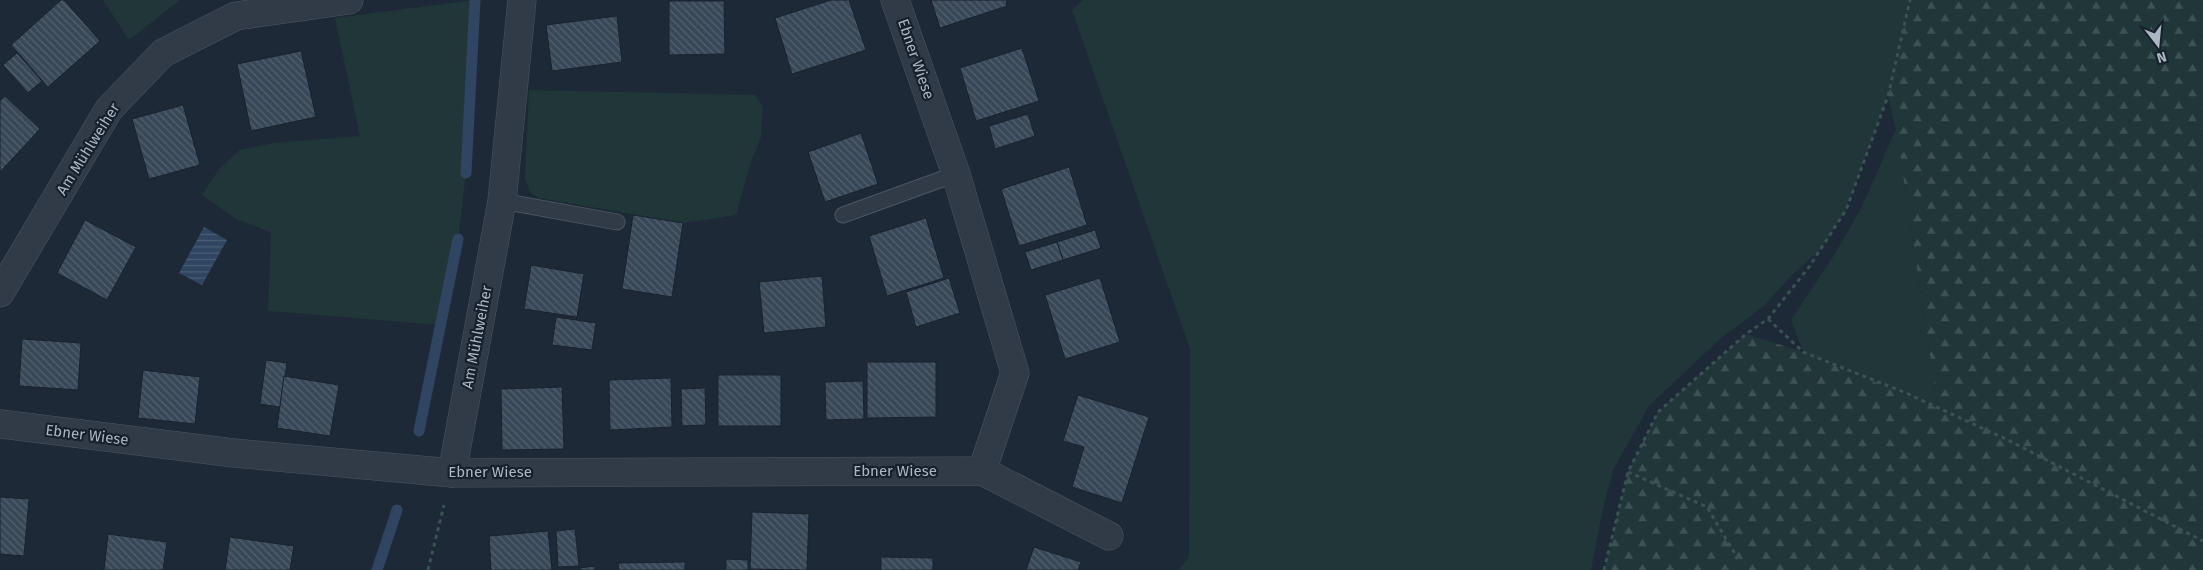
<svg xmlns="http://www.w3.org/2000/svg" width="2203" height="570" font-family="'Fira Sans',sans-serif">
<defs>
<pattern id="forest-firs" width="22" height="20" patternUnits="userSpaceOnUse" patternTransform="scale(1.25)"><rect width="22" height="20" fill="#203639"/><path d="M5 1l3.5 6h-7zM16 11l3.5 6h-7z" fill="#3e5154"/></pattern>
<pattern id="water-rules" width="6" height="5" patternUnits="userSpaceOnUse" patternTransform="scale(1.25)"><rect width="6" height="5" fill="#2f4561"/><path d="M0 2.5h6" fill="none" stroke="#4a5e76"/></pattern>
<pattern id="building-back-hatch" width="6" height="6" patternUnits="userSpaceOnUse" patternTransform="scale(1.25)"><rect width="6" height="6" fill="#394858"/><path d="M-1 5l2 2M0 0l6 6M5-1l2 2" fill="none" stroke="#53606e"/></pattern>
</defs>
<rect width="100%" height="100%" fill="#1e2938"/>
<g fill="#203639">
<polygon points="103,0 180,0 129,40"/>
<polygon points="475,0 466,173 458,239 441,325 268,311 271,232 236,219 202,195 219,169 240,150 274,143 360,136 335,18"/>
<polygon points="1083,0 1910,0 1888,96 1846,210 1821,249 1789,278 1764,306 1720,339 1649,406 1613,470 1602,513 1591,570 1179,570 1189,557 1190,349 1072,10"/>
<polygon points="529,90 755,95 763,107 761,137 750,165 736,215 683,223 539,198 530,192 525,179"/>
<polygon points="1896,129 1938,408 1803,352 1791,320 1831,260 1861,209"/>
</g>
<polygon fill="url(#forest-firs)" points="1910,0 2203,0 2203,570 1604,570 1628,472 1658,412 1746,334 1803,352 1938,408 1896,129 1888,96"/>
<polygon fill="url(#water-rules)" points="204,227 227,240 202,285 179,273"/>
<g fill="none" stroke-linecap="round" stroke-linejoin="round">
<g stroke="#2f4561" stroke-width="11">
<polyline points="466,173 475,0"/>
<polyline points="419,431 458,239"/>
<polyline points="377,570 397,510"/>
</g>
</g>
<g fill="url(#building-back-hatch)" stroke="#19222e">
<polygon points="61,0 64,0 100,41 48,87 11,45"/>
<polygon points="831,0 849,0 866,50 792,74 775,18"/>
<polygon points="931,0 1006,0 1007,6 940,28"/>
<polygon points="669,1 724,1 725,54 669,55"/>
<polygon points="617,16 622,62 552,71 546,25"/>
<polygon points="1022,48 1039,101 976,121 960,68"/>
<polygon points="301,51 316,117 251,131 237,64"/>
<polygon points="17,53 42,81 28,93 3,65"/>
<polygon points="5,96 40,129 0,172 0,101"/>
<polygon points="183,105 200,165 149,179 132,119"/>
<polygon points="1028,114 1035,136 995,149 989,126"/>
<polygon points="861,133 878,184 825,202 808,152"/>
<polygon points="1069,167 1087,225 1019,246 1001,189"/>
<polygon points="633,215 683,223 672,297 622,289"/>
<polygon points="926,218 944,278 887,296 869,236"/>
<polygon points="85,220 136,247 107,300 57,273"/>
<polygon points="1095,230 1101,248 1063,260 1057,242"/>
<polygon points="1057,242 1063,260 1031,270 1025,252"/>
<polygon points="531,265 584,274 577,317 524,309"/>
<polygon points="822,276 826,327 764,333 759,282"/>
<polygon points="949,278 960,313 916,327 906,292"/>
<polygon points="1100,278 1120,342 1065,359 1045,295"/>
<polygon points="556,317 596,323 592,350 552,345"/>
<polygon points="22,339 81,343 78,390 19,386"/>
<polygon points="266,360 287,363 280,407 260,404"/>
<polygon points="867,362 936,362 936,417 867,418"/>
<polygon points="143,370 200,377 195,424 138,418"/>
<rect x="718" y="375" width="63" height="51"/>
<polygon points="284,376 339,385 330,436 277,428"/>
<polygon points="671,378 672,427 610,430 609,380"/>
<polygon points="863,381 864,419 826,420 825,382"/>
<polygon points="562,387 564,449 502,450 501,389"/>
<polygon points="705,388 706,425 682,426 681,389"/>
<polygon points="1078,395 1149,417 1122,503 1072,487 1084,447 1063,441"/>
<polygon points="0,497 29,499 24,556 0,554"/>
<polygon points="752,512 809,514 807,570 750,569"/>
<polygon points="575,529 579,566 558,567 556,531"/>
<polygon points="548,531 552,570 491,570 489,536"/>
<polygon points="108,534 167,542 163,570 104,570"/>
<polygon points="230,537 294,546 290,570 225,570"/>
<polygon points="1034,547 1081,562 1078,570 1026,570"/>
<polygon points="881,557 933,558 933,570 881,570"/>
<polygon points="726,559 748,560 748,570 726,570"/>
<polygon points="685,562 685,570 619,570 618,563"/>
<polygon points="595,566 595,570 580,570 580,568"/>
</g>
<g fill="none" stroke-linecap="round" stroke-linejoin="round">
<g stroke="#4c5663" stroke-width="17">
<g id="service">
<polyline points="502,201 617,222"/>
<polyline points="843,215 956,174"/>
</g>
</g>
<g stroke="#4c5663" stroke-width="29">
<g id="minor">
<polyline points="895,0 956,174 1015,373 982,471"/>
<polyline points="0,293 109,109 163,53 236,16 349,0"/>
<polyline points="0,424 234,453 452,473 982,471 1109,536"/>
<polyline points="452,473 502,201 522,0"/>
</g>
</g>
<g stroke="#3a5253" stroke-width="3" stroke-dasharray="4 4" stroke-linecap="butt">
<polyline points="1768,319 1803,352 1906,393 2008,440 2203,541"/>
<polyline points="1628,472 1707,507 1738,559"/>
<polyline points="428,570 444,505"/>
<polyline points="1604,570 1628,472 1658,412 1746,334 1768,319 1809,267 1846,210 1888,96 1910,0"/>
</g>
<use href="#service" stroke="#313b48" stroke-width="15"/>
<use href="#minor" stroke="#313b48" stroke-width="28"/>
</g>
<g text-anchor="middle" stroke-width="4.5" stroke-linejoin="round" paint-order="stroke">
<g font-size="15" fill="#abb6c5" stroke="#17202c">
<text transform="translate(916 59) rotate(71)" y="5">Ebner Wiese</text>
<text transform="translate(88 149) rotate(-58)" y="5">Am Mühlweiher</text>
<text transform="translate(477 337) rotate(-79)" y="5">Am Mühlweiher</text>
<text transform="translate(87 435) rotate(7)" y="5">Ebner Wiese</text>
<text x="895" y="476">Ebner Wiese</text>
<text x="490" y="477">Ebner Wiese</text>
</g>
</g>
<g transform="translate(2158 45) rotate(164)" stroke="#17202c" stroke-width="4" paint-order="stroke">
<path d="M0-4L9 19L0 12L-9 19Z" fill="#abb6c5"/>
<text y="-8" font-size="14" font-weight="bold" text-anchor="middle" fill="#abb6c5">N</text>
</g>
</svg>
